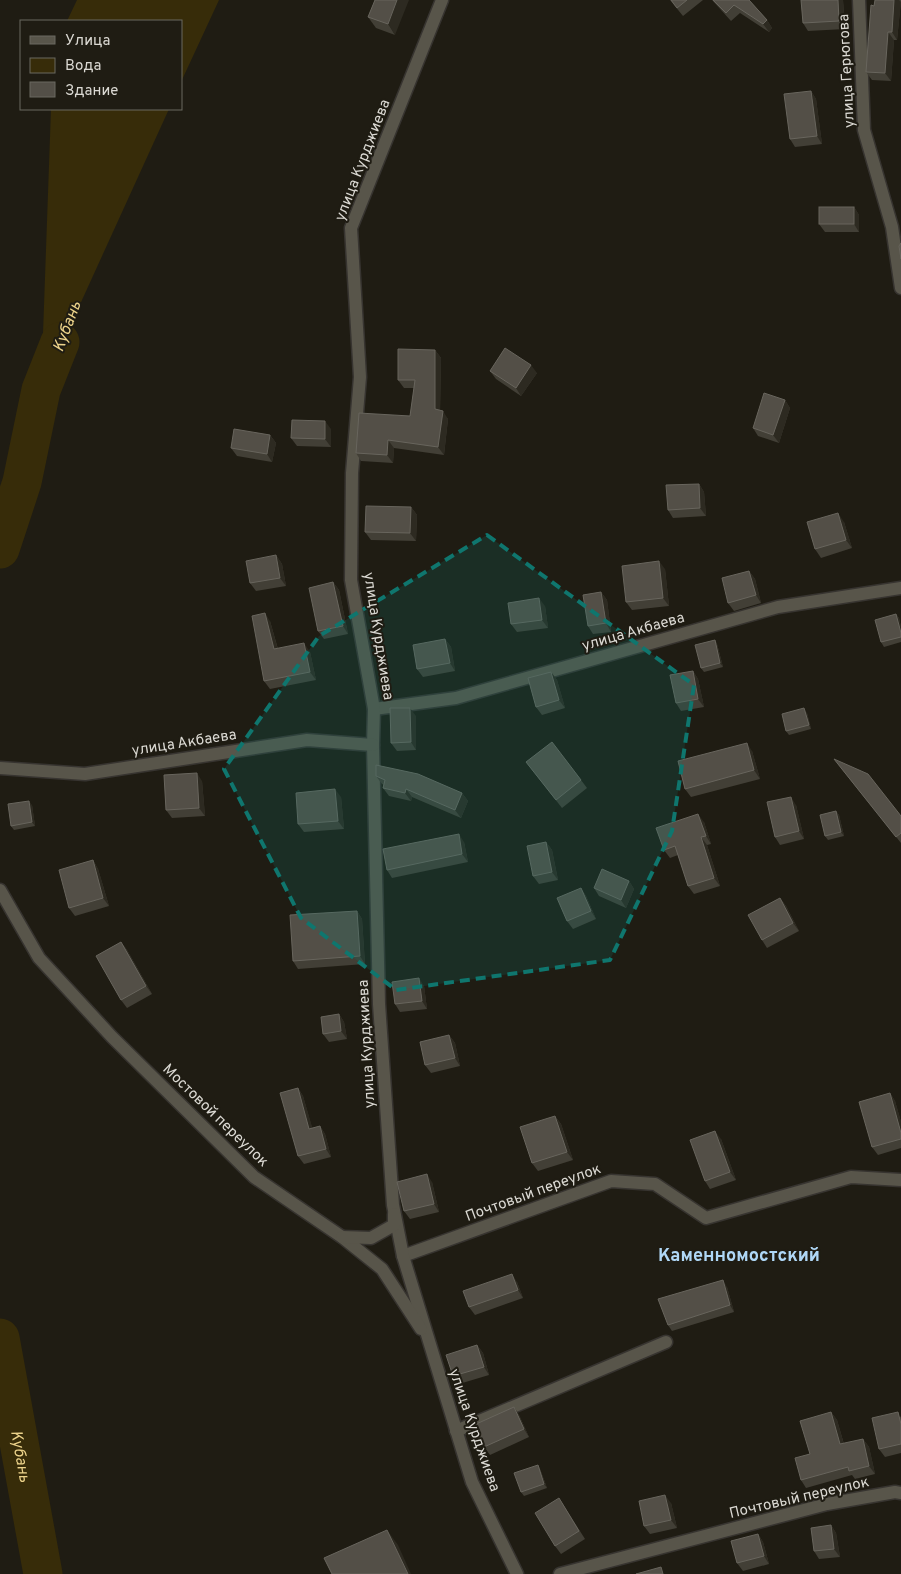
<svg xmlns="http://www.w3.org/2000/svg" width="901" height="1574" font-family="Overpass,sans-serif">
<rect width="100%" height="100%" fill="#1f1c13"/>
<g fill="#372c09">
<polygon points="77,0 219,0 181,82 181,21 67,21"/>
<polygon points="51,109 169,109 41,390"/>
</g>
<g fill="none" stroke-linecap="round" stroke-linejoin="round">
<g stroke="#372c09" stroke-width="39">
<polyline points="0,549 22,482 41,390 60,342"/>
<path id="s1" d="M0 1338 43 1574"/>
</g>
<g stroke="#373430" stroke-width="15">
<g id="minor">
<polyline points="859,0 864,130 892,227 901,288"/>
<polyline points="374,709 456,698 778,607 901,588"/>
<polyline points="403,1256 611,1181 655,1184 706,1218 851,1177 901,1180"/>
<polyline points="456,1431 666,1342"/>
<polyline points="560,1574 827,1504 895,1492 901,1493"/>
</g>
</g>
<g stroke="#373430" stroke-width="15">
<g id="tertiary">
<polyline points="442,0 351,228 360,377 352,473 351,580 374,709 373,745 379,1004 393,1205 403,1256 472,1482 517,1574"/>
<polyline points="0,768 85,774 307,740 373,745"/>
<polyline points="0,890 39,958 112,1037 254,1177 342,1237 382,1269 421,1329"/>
<polyline points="342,1237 371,1238 394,1225 394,1214"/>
</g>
</g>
<use href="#minor" stroke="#58554a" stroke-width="12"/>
<use href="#tertiary" stroke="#58554a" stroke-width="12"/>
</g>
<g fill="#423f36">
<polygon points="375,0 395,35 376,28 368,17"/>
<polygon points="670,0 703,0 683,16"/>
<polygon points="712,0 749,0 767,20 772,28 769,32 740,13 731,21"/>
<polygon points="801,0 843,0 845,29 808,31 803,23"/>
<polygon points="875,0 901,0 897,40 894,40 891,81 872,80 866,72"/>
<polygon points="811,91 816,99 822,144 795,147 790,139"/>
<polygon points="854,207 859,215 859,232 825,232 819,224"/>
<polygon points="435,350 441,358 440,410 448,419 444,455 394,448 393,463 361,461 356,453 410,416 414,388 404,388 398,380"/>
<polygon points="490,371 537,373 521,396 496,379"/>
<polygon points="785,400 790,408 779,443 758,436 753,428"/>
<polygon points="331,429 331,447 297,446 291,438"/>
<polygon points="270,435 276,443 272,462 237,456 231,448"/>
<polygon points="699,484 704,492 706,516 673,518 668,510"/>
<polygon points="411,507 417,515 416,541 371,540 365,532"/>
<polygon points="844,522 852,548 821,558 815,549"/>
<polygon points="276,555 282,564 286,586 256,591 250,583"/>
<polygon points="665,569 669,606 632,610 626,602"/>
<polygon points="749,571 755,579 761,603 734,611 728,603"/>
<polygon points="333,582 339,590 348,634 324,639 318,631"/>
<polygon points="601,592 607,600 611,632 593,634 588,626"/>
<polygon points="545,606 548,628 517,632 511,624"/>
<polygon points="896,614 899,618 901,627 901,642 884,647 881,642"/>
<polygon points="270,621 278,649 310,652 316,680 270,689 264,681"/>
<polygon points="445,639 451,647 455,671 423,677 417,669"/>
<polygon points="715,640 717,644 723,667 704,672 701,668"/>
<polygon points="693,671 698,679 704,707 681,711 676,703"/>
<polygon points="551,672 557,680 565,708 542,715 536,707"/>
<polygon points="807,713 811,729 789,735 786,731"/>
<polygon points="416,716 416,750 397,751 391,743"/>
<polygon points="752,751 760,779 691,797 685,789"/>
<polygon points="834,759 901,816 901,843 840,767"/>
<polygon points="526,762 581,780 587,788 562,808"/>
<polygon points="376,776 462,793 468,801 461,818 412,797 411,801 389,796 383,788 384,785 382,784"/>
<polygon points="202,781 205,816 172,818 166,810"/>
<polygon points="341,797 344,829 304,832 298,824"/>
<polygon points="32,805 35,826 14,830 11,826"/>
<polygon points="796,805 804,839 780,845 775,837"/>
<polygon points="836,811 839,815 844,836 828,840 825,836"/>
<polygon points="704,822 711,844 707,845 720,886 694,894 688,886 678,855 670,858 664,850"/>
<polygon points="464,842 468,862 392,878 387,870"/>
<polygon points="546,842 552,850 558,880 539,884 533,876"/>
<polygon points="93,860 98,869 109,906 75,916 69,908"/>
<polygon points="629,881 634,889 626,908 599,896 594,888"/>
<polygon points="581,888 586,896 596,919 573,929 567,921"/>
<polygon points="780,898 786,906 799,931 767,948 762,940"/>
<polygon points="357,911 362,919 365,964 298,969 293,961"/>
<polygon points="121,942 127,950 152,994 127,1008 121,1000"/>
<polygon points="424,986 427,1009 400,1012 395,1004"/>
<polygon points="339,1014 344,1022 347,1039 329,1042 323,1034"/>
<polygon points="449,1035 455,1043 460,1066 431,1073 425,1065"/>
<polygon points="298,1088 303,1096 312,1128 320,1126 325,1134 331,1157 304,1164 298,1156"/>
<polygon points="890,1093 895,1101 901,1122 901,1148 878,1155 872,1147"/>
<polygon points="555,1116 561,1124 573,1160 538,1171 532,1163"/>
<polygon points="721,1139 736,1180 710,1189 705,1181"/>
<polygon points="432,1182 439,1212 410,1219 404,1211"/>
<polygon points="517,1282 523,1298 475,1315 469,1307"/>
<polygon points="727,1287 734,1312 672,1331 668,1325"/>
<polygon points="477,1345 483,1353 489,1375 459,1384 453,1376"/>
<polygon points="514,1407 519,1415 529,1437 490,1455 484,1447"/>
<polygon points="831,1412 837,1420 844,1444 863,1439 869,1447 875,1474 855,1479 852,1475 806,1488 801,1480 810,1454"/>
<polygon points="901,1416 901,1453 885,1457 879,1449"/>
<polygon points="538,1465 540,1469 547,1488 524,1496 521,1492"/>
<polygon points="559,1498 585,1539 561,1554 555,1546"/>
<polygon points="671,1503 677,1528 650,1534 644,1526"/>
<polygon points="831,1525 836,1533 840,1557 819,1559 814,1551"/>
<polygon points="758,1534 763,1542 769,1564 743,1571 737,1563"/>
</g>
<g fill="#2d2a21">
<polygon points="397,0 409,0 395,35 388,24"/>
<polygon points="838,0 843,0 845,29 839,21"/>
<polygon points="894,0 899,0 901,2 897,40 892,32"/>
<polygon points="767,20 772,28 769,32 763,24"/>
<polygon points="888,32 894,40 891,81 885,73"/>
<polygon points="811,91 816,99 822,144 817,136"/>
<polygon points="854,207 859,215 859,232 854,224"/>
<polygon points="435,350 441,358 440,418 435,409"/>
<polygon points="531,365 537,373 521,396 516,388"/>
<polygon points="785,400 790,408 779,443 773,435"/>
<polygon points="443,411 448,419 444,455 438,447"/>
<polygon points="325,421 331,429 331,447 325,439"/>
<polygon points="270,435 276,443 272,462 267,454"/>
<polygon points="388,440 394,448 393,463 387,455"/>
<polygon points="699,484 704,492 706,516 700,508"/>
<polygon points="411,507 417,515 416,541 410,533"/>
<polygon points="838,513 844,522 852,548 846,540"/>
<polygon points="276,555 282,564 286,586 280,578"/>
<polygon points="659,561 665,569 669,606 663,598"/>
<polygon points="749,571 755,579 761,603 756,595"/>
<polygon points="333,582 339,590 348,634 343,626"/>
<polygon points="601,592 607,600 611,632 606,623"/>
<polygon points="539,598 545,606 548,628 542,620"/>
<polygon points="265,613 270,621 280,657 274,649"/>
<polygon points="896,614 899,618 901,627 901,633"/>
<polygon points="445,639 451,647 455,671 450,663"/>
<polygon points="715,640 717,644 723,667 720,663"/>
<polygon points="304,643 310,652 316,680 310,672"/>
<polygon points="693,671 698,679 704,707 698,699"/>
<polygon points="551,672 557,680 565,708 559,700"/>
<polygon points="410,708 416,716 416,750 411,742"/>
<polygon points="804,708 807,713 811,729 809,725"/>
<polygon points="747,743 752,751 760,779 754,770"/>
<polygon points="197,773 202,781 205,816 199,808"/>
<polygon points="335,789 341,797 344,829 338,821"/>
<polygon points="406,789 412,797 411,801 405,793"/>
<polygon points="462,793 468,801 461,818 455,810"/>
<polygon points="791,797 796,805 804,839 799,831"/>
<polygon points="29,801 32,805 35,826 32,822"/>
<polygon points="836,811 839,815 844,836 841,832"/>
<polygon points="698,814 704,822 711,844 706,836"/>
<polygon points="459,834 464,842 468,862 462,854"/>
<polygon points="701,837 707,845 720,886 714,878"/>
<polygon points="546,842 552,850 558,880 552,872"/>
<polygon points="93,860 98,869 109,906 103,898"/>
<polygon points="629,881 634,889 626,908 621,900"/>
<polygon points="581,888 586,896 596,919 591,911"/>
<polygon points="780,898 786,906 799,931 793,923"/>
<polygon points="357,911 362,919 365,964 360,956"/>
<polygon points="121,942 127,950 152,994 146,986"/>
<polygon points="419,978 424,986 427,1009 422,1001"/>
<polygon points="339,1014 344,1022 347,1039 341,1031"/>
<polygon points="449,1035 455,1043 460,1066 455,1058"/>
<polygon points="298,1088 303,1096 315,1137 309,1129"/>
<polygon points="890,1093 895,1101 901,1122 901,1133"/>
<polygon points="555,1116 561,1124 573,1160 567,1152"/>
<polygon points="320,1126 325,1134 331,1157 326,1149"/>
<polygon points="715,1131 721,1139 736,1180 730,1172"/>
<polygon points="427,1174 432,1182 439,1212 434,1204"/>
<polygon points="512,1274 517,1282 523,1298 518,1290"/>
<polygon points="723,1280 727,1287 734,1312 730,1305"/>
<polygon points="477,1345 483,1353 489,1375 484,1367"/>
<polygon points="514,1407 519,1415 529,1437 524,1429"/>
<polygon points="831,1412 837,1420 846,1452 840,1444"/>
<polygon points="863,1439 869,1447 875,1474 869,1466"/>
<polygon points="538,1465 540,1469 547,1488 544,1484"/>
<polygon points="665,1495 671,1503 677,1528 671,1520"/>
<polygon points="831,1525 836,1533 840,1557 834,1549"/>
<polygon points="387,1530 398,1545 411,1574 408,1574"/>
<polygon points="758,1534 763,1542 769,1564 764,1556"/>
</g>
<g fill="#534f47" stroke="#68655d">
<polygon points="375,0 397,0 388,24 368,17"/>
<polygon points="671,0 687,0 677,8"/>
<polygon points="713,0 749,0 767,20 763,24 734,5 726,13"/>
<polygon points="801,0 838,0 839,21 803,23"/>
<polygon points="875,0 894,0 892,32 888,32 885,73 866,72 871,5 874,6"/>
<polygon points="811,91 817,136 790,139 784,94"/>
<rect x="819" y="207" width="35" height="17"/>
<polygon points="901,243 901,259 899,246"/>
<polygon points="505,348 531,365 516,388 490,371"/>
<polygon points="398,349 435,350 435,409 443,411 438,447 388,440 387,455 356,453 359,413 410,416 415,380 398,380"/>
<polygon points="764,393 785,400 773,435 753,428"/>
<polygon points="292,420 325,421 325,439 291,438"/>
<polygon points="234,429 270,435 267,454 231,448"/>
<polygon points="699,484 700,508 668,510 666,485"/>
<polygon points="366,506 411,507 410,533 365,532"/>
<polygon points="838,513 846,540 815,549 807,522"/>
<polygon points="276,555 280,578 250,583 246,561"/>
<polygon points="659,561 663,598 626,602 622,566"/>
<polygon points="749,571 756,595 728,603 722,578"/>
<polygon points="333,582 343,626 318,631 309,588"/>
<polygon points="601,592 606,623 588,626 583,595"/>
<polygon points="539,598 542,620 511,624 508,603"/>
<polygon points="265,613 274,649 304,643 310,672 264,681 252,616"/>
<polygon points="896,614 901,633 901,637 881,642 875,620"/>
<polygon points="445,639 450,663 417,669 413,645"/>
<polygon points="715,640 720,663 701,668 695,645"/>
<polygon points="693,671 698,699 676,703 670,675"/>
<polygon points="551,672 559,700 536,707 528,678"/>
<polygon points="390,708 410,708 411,742 391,743"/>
<polygon points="804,708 809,725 786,731 782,714"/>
<polygon points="552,742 581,780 556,800 526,762"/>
<polygon points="747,743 754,770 685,789 678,761"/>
<polygon points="834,759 868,774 901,816 901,833 896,837"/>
<polygon points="376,765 418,774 462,793 455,810 406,789 405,793 383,788 385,780 376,776"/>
<polygon points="197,773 199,808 166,810 164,775"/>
<polygon points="335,789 338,821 298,824 296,793"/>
<polygon points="791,797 799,831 775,837 767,802"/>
<polygon points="29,801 32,822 11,826 8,804"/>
<polygon points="836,811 841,832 825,836 820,815"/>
<polygon points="698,814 706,836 701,837 714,878 688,886 675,846 664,850 656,828"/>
<polygon points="459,834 462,854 387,870 383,849"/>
<polygon points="546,842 552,872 533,876 527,846"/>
<polygon points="93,860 103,898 69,908 59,870"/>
<polygon points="602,869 629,881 621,900 594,888"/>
<polygon points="581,888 591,911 567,921 557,898"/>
<polygon points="780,898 793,923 762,940 748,915"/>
<polygon points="357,911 360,956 293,961 290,915"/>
<polygon points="121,942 146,986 121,1000 96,956"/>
<polygon points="419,978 422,1001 395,1004 392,982"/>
<polygon points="339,1014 341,1031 323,1034 321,1017"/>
<polygon points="449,1035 455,1058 425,1065 420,1042"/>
<polygon points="298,1088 309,1129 320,1126 326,1149 298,1156 280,1093"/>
<polygon points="890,1093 901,1133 901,1139 872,1147 859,1102"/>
<polygon points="555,1116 567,1152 532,1163 520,1127"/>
<polygon points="715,1131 730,1172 705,1181 690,1140"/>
<polygon points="427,1174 434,1204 404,1211 397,1182"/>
<polygon points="512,1274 518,1290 469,1307 463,1291"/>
<polygon points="723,1280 730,1305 668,1325 658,1299"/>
<polygon points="477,1345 484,1367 453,1376 446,1355"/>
<polygon points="514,1407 524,1429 484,1447 474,1425"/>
<polygon points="831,1412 840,1444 863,1439 869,1466 849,1471 848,1467 801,1480 795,1458 810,1454 800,1421"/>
<polygon points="898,1412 901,1424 901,1444 879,1449 872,1418"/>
<polygon points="538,1465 544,1484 521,1492 514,1473"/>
<polygon points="665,1495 671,1520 644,1526 639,1501"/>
<polygon points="559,1498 579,1531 555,1546 535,1513"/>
<polygon points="831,1525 834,1549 814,1551 811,1528"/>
<polygon points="387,1530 408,1574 332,1574 324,1558"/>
<polygon points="758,1534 764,1556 737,1563 731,1541"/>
<polygon points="661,1567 663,1574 636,1574"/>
</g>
<path fill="#0f766e" fill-opacity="0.2" stroke="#0f766e" stroke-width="4" stroke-dasharray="10 6" stroke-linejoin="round" d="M487 535 694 685 672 831 610 960 396 990 301 918 224 769 319 636Z"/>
<g text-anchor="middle" stroke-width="4" stroke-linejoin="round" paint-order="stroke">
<g font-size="15" fill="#dbd9d3" stroke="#1f1c13">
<text transform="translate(846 71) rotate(-93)" y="5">улица Герюгова</text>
<text transform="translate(362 160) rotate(-69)" y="5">улица Курджиева</text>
<text transform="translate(633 631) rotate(-16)" y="5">улица Акбаева</text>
<text transform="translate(379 636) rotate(81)" y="5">улица Курджиева</text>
<text transform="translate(184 742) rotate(-9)" y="5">улица Акбаева</text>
<text transform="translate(366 1044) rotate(-93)" y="5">улица Курджиева</text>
<text transform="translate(216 1115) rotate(44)" y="5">Мостовой переулок</text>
<text transform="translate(533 1192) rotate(-20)" y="5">Почтовый переулок</text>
<text transform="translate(475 1430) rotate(71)" y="5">улица Курджиева</text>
<text transform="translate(799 1497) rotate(-13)" y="5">Почтовый переулок</text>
</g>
<g font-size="16" font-style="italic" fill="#ebd28a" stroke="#1f1c13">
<text transform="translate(66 326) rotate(-69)" y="6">Кубань</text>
<text dy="6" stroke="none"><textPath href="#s1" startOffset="120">Кубань</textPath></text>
</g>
<g font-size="18" font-weight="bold" fill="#afd7f6" stroke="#1f1c13">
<text x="739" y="1261">Каменномостский</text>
</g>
</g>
<rect x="20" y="20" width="162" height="90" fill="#1f1c13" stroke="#6a6860"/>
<rect x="30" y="36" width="25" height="8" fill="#58554a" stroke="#6a6860"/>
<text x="65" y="45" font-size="15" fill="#dbd9d3">Улица</text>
<rect x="30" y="58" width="25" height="15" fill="#372c09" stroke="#6a6860"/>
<text x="65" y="70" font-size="15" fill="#dbd9d3">Вода</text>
<rect x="30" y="82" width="25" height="15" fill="#534f47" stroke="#6a6860"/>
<text x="65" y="95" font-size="15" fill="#dbd9d3">Здание</text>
</svg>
